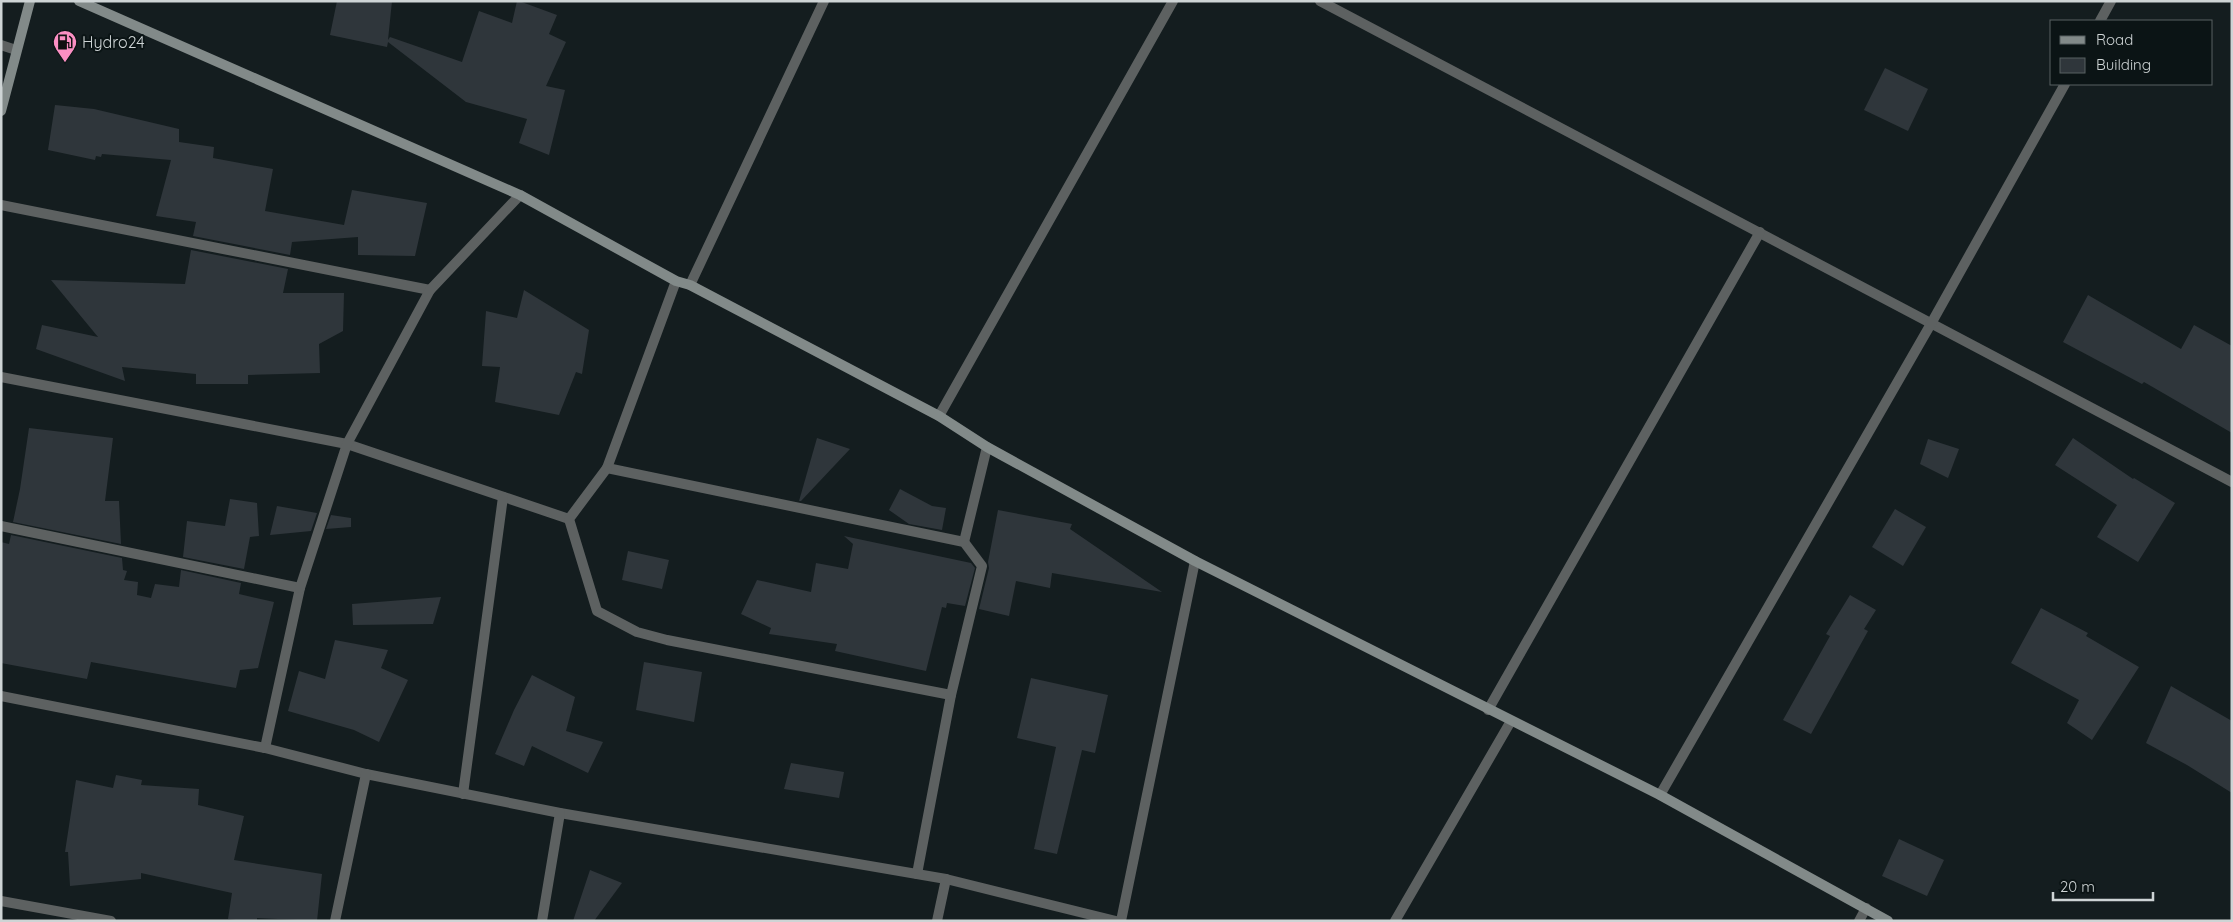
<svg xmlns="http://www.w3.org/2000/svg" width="2233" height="922" font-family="Quicksand,sans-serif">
<rect width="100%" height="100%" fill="#141d1f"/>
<g fill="#2f363b">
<polygon points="337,1 392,1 388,40 390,37 462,62 479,11 512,23 517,1 519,1 557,15 549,34 566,42 546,86 565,90 549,155 519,143 527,119 466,102 388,42 387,47 330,35"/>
<polygon points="1885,68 1928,89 1908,131 1864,110"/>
<polygon points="55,105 94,109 179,129 179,142 214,147 213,158 273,169 265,211 344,225 352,190 427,203 415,256 358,255 358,237 292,242 290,255 193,236 196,222 156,216 171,160 102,154 101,157 96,156 95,160 48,150"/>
<polygon points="191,250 288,269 283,293 344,293 343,331 319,344 320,373 248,375 248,384 196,384 196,374 122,367 125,381 36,349 42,325 98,337 51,280 185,284"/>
<polygon points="524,290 589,330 582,374 576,372 559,415 495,402 500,367 482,366 486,311 517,318"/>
<polygon points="2088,295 2181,349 2194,325 2232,346 2232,433 2144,382 2142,384 2063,342"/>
<polygon points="29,428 113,438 105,501 119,501 121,544 13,522 20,489"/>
<polygon points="817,438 850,449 801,501 799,501"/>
<polygon points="2073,438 2133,479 2134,478 2175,503 2138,562 2097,537 2117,505 2055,465"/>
<polygon points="1928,439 1959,449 1948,478 1920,464"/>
<polygon points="900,489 932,506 946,508 942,530 909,524 889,510"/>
<polygon points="230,499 257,503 259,536 250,537 244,569 183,557 187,521 225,526"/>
<polygon points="277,506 317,513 311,531 270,535"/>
<polygon points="1895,509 1926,527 1903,566 1872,547"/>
<polygon points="998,510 1072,524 1070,529 1162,592 1052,573 1050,588 1016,581 1009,616 979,609 989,568 988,562"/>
<polygon points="331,515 351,518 351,527 326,529"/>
<polygon points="11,535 122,558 123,570 127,571 124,580 138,582 137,595 151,598 155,584 179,587 181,570 241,583 239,594 274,602 258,668 240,670 236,688 91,662 87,679 1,663 1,542 9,544"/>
<polygon points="844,536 971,563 975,568 965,606 947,603 946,608 942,607 926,671 835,651 837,644 769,634 771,628 741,614 757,580 811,592 816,563 848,569 853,544"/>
<polygon points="628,551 669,560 662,589 622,580"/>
<polygon points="1850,595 1876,610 1864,629 1868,631 1811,734 1783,720 1830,636 1826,634"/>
<polygon points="441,597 433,624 353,625 352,604"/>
<polygon points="2041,608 2088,633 2086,636 2139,667 2092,740 2067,723 2079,700 2011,663"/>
<polygon points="335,640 388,650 381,668 408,680 379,742 354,730 288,711 299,671 325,679"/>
<polygon points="644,662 702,672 694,722 636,710"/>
<polygon points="532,675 575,697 566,731 603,742 588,773 532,746 524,766 495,754 514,710"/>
<polygon points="1031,678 1108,695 1095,753 1082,750 1057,854 1034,849 1056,747 1017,738"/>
<polygon points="2171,686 2232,721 2232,793 2187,765 2146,743"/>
<polygon points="791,763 844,772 839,798 784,789"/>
<polygon points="116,775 142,780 141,785 199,789 198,805 244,816 234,860 322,874 317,921 257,918 257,921 243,921 228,919 232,893 141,873 141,879 70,886 68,852 65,852 76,780 113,788"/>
<polygon points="1899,839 1944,860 1927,896 1882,876"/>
<polygon points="590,870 622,883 594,921 573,921"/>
</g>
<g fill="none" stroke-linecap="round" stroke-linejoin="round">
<g stroke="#5d6161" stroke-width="10">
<polyline points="1320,1 2232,482"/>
<polyline points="2100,21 2111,1"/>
<polyline points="1,45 16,50"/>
<polyline points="1,205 430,290"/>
<polyline points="676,281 607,468 964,542 982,566 951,695 917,874"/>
<polyline points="690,285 824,1"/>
<polyline points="1,377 347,444 569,519"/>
<polyline points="939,416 1173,1"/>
<polyline points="607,468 569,519 597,611 637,632 667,640 951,695"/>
<polyline points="1,526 300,588 265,748"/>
<polyline points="964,542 987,447"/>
<polyline points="300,588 347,444 430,290 520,195"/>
<polyline points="1,696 265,748 366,774 560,813 946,879 1116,921"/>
<polyline points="1488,710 1760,232"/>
<polyline points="463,794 503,497"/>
<polyline points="1660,795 1932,322 2065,84"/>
<polyline points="1,901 111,921"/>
<polyline points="335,921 366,774"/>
<polyline points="542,921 560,813"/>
<polyline points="937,921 946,879"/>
<polyline points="1121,921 1195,561"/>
<polyline points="1395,921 1511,721"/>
<polyline points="1859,921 1866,908"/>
</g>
<g stroke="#828a89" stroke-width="10">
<polyline points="79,1 520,195 676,281 690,285 939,416 987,447 1195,561 1660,795 1888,921"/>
<polyline points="1,111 30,1"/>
</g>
</g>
<defs>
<g id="fuel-pin" transform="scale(1.25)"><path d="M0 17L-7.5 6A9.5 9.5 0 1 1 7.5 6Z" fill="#fb8fc3" stroke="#0b1415"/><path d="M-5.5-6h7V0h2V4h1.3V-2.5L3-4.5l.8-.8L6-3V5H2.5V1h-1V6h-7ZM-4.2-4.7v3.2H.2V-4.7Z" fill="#111"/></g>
</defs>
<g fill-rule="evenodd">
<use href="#fuel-pin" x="65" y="42"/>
</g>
<g text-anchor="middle" stroke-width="4" stroke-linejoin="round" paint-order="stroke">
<g font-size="16" fill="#ced4d5" stroke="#0b1415" text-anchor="start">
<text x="82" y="48">Hydro24</text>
</g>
</g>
<rect width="2233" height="922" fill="none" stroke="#ced4d5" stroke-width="5"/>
<rect x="2050" y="20" width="162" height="65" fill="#0b1415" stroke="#596162"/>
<rect x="2060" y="36" width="25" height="8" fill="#828a89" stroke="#596162"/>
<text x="2096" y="45" font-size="15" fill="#ced4d5">Road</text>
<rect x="2060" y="58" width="25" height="15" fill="#2f363b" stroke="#596162"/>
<text x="2096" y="70" font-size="15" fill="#ced4d5">Building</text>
<path d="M2053 892v8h100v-8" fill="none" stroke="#ced4d5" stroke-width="2.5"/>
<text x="2060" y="892" font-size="15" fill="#ced4d5" stroke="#0b1415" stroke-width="4" paint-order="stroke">20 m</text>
</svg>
